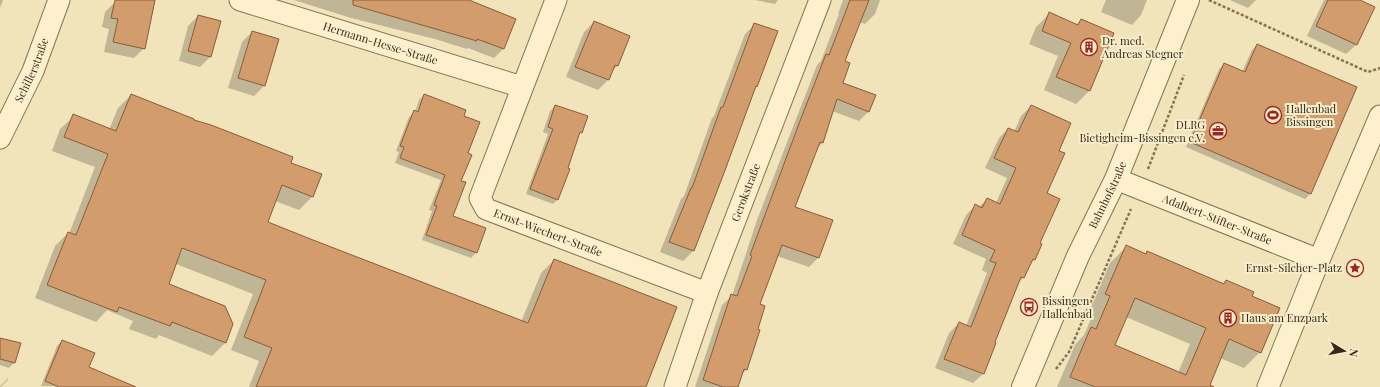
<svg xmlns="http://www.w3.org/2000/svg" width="1380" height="387" font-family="'Playfair Display',serif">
<rect width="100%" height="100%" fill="#f1e3ba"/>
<g fill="#0003" fill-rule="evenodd">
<polygon points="0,0 3,0 0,8"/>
<polygon points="122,0 141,0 144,48 134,58 104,52 109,29 102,27 105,12 115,2"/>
<polygon points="294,0 466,0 515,19 503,49 494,58 468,48 467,49 435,39 351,18"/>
<polygon points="755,0 778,0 775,4"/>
<polygon points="843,0 880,0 875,14 865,24 859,22 844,62 842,83 869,111 859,121 832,111 822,143 816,150 794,207 818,258 809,267 777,256 759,305 746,370 742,374 737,387 695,387 722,305 732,296 757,220 817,65 821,61 839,14 838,14"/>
<polygon points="1106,0 1147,0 1141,15 1132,25 1101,12"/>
<polygon points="1230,0 1256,0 1248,8"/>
<polygon points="1324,0 1358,0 1356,45 1346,54 1307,36"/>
<polygon points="1049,14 1076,25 1081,20 1089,91 1076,104 1044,90 1058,56 1029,44 1036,27"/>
<polygon points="198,16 219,22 210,57 200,67 179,61 188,26"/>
<polygon points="594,22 617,66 611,73 608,80 598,90 566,77 584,32"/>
<polygon points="755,24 756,86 753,89 724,173 693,251 683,261 660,252 681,199 684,196 712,118 714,116 745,34"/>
<polygon points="252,32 278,40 264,86 254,96 228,88 242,42"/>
<polygon points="1257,45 1355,87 1310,194 1305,199 1186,147 1219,69 1224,64 1242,72 1252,50"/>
<polygon points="131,95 290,163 321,175 312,197 299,210 275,201 267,223 521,322 541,273 554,260 645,387 249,387 259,361 231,350 253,294 176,264 168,285 225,343 212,356 159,335 156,339 129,329 133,321 107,310 96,322 35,298 55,246 68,233 69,234 95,167 52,151 60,129 74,116 109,130 118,108"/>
<polygon points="424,95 463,117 467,154 452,216 476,253 471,258 422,240 432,211 429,210 441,180 395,163 399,152 396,151 409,117 415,112 419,100"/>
<polygon points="555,106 581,132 577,136 558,199 553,204 526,194 548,134 543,132 550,111"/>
<polygon points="1031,106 1058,151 1046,194 1039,243 1041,244 1034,260 1029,264 1023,278 1016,285 993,343 995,344 983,374 973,383 935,368 949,333 959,323 966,326 987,273 982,270 986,259 953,244 966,215 975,206 979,207 987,199 996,203 1007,178 985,168 999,138 1008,129 1014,132 1021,116"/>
<path d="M1126 247 1145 255 1147 252 1223 285 1226 281 1251 297 1260 352 1244 368 1220 358 1208 386 1212 387H1057L1075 345 1084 335 1094 312 1090 310 1110 263ZM1126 317 1190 344 1178 373 1114 346Z"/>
<polygon points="0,341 14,363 9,368 0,365"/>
<polygon points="62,341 77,387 41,386 57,346"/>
</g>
<g fill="#d39c6c" stroke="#8a5c37" fill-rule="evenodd">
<polygon points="115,0 155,0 145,49 113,42 118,19 111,18"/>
<polygon points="353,0 469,0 516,19 504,49 477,39 477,41 353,5"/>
<polygon points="850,0 869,0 845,61 850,63 843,83 876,95 869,112 837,99 823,143 820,142 795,207 833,220 819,258 782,245 760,304 765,306 758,329 760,330 747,370 744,369 738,387 723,387 703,380 731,294 737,296 752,256 750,255 800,121 826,54 829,55"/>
<polygon points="1328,0 1360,0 1375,7 1357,45 1316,26"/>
<polygon points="1049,12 1078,25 1081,19 1114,33 1090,91 1056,77 1071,43 1042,31"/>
<polygon points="198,15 221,21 211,57 188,51"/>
<polygon points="594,21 630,36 618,66 615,65 609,80 575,67"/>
<polygon points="754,23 778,31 757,87 756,86 724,173 694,251 669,242 691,188 692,188 721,107 723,107"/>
<polygon points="252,31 279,39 265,86 238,78"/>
<polygon points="1257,44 1357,87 1311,194 1190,142 1224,63 1245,72"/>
<polygon points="131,94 194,119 194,120 211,125 293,157 291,163 322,174 313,197 282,185 268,222 313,240 528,323 554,259 677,307 646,387 256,387 272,348 244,337 266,280 182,248 169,284 225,306 233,324 226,343 172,322 170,326 119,307 117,312 47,285 68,232 76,235 108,154 64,137 73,114 116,131"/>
<polygon points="424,94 466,110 464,116 480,122 468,153 472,155 461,181 466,182 453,216 486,228 477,253 426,235 437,206 434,205 445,175 400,158 404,147 400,146 414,110 418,112"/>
<polygon points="555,105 588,116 582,133 580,132 568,168 570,169 558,200 530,189 553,129 548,127"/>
<polygon points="1031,105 1071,123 1059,151 1065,153 1047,193 1060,199 1040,243 1042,244 1035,260 1033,259 1024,278 1021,277 995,342 996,343 984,374 944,359 959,322 971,327 996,263 990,261 995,250 962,235 975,204 982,208 987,198 1000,204 1016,168 994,158 1008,128 1018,132"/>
<path d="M1126 245 1146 254 1147 251 1224 284 1226 280 1254 292 1252 296 1280 308 1261 353 1229 339 1210 385 1214 387H1095L1070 377 1091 327 1096 329 1110 296 1105 294ZM1135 298 1206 328 1186 375 1115 345Z"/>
<polygon points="0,338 21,343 15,363 0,359"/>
<polygon points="62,340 95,353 89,367 136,387 59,387 45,381"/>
</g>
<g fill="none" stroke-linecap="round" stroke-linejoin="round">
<polyline stroke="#ccbe9a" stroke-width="22" stroke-dasharray="22 11" stroke-linecap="butt" points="0,386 1,387"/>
<g stroke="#897253" stroke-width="23">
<g id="minor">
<path id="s1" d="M240 0 522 87"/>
<path id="s2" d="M556 0 480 198 486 209 707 293"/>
<path id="s3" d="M0 138 33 71 59 0"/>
<path id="s4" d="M1116 179 1319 260"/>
<path id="s5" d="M675 387 707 293 820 0"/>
<polyline points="1268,387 1319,260 1380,116"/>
</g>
</g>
<g stroke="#897253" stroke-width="24">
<g id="tertiary">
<path id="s6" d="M1023 387 1078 256 1116 179 1188 0"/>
</g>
</g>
<g stroke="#897253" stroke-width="2.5" stroke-dasharray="3 2" stroke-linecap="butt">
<polyline points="1209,0 1368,72 1380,68"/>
<polyline points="1148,169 1184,75"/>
<polyline points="1056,369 1069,352 1131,209"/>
</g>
<use href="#minor" stroke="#fcf0cd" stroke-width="21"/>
<use href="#tertiary" stroke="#fcf0cd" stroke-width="22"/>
</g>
<defs>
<g id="building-ring" transform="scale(0.9)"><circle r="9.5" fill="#f8edca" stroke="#9d231e" stroke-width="1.5"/><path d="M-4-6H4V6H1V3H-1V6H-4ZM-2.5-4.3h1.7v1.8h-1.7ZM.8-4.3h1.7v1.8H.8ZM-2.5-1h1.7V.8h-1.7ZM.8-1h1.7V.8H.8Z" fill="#9d231e"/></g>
<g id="stadium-ring" transform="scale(0.9)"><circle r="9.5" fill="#f8edca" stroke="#9d231e" stroke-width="1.5"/><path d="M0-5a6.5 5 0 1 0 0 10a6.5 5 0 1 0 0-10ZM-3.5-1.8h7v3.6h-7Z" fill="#9d231e"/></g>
<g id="office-ring" transform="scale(0.9)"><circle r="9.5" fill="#f8edca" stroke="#9d231e" stroke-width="1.5"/><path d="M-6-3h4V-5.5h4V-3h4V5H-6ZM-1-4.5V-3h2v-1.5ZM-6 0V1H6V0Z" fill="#9d231e"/></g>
<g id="sight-ring" transform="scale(0.9)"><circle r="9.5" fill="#f8edca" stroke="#9d231e" stroke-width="1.5"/><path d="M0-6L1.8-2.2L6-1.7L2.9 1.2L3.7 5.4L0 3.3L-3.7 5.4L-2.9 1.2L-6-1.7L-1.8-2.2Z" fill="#9d231e"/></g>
<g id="bus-ring" transform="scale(0.9)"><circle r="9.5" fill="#f8edca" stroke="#9d231e" stroke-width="1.5"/><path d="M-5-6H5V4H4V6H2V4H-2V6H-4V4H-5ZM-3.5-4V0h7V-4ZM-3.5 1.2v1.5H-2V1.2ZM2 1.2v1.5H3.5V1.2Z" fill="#9d231e"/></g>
</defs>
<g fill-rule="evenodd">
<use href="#building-ring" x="1089" y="47"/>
<use href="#stadium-ring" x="1273" y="115"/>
<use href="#office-ring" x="1218" y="131"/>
<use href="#sight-ring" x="1355" y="268"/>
<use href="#bus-ring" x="1029" y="307"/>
<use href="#building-ring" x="1228" y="318"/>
</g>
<g text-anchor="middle" stroke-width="4" stroke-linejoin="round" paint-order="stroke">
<g font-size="11" fill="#362919" stroke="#f8edca" text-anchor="start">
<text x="1102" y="45">Dr. med.<tspan x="1102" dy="13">Andreas Stegner</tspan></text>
<text x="1286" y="113">Hallenbad<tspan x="1286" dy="13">Bissingen</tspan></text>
<text x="1205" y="129" text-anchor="end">DLRG<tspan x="1205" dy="13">Bietigheim-Bissingen e.V.</tspan></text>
<text x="1342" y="272" text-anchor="end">Ernst-Silcher-Platz</text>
<text x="1042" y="305">Bissingen<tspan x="1042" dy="13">Hallenbad</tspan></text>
<text x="1241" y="322">Haus am Enzpark</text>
</g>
<g font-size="11" fill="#362919" stroke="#f8edca">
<text dy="4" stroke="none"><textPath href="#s1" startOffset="147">Hermann-Hesse-Straße</textPath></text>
<text dy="4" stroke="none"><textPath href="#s3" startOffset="75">Schillerstraße</textPath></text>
<text dy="4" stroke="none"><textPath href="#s5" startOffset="207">Gerokstraße</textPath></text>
<text dy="4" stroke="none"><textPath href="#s6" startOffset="210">Bahnhofstraße</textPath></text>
<text dy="4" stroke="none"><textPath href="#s4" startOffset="109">Adalbert-Stifter-Straße</textPath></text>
<text dy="4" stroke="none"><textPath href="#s2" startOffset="291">Ernst-Wiechert-Straße</textPath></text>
</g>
</g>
<g transform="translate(1344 351) rotate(100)" stroke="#f8edca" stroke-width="3" paint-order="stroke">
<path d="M0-3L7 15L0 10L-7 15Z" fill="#362919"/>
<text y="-6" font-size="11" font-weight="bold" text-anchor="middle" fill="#362919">N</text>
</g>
</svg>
